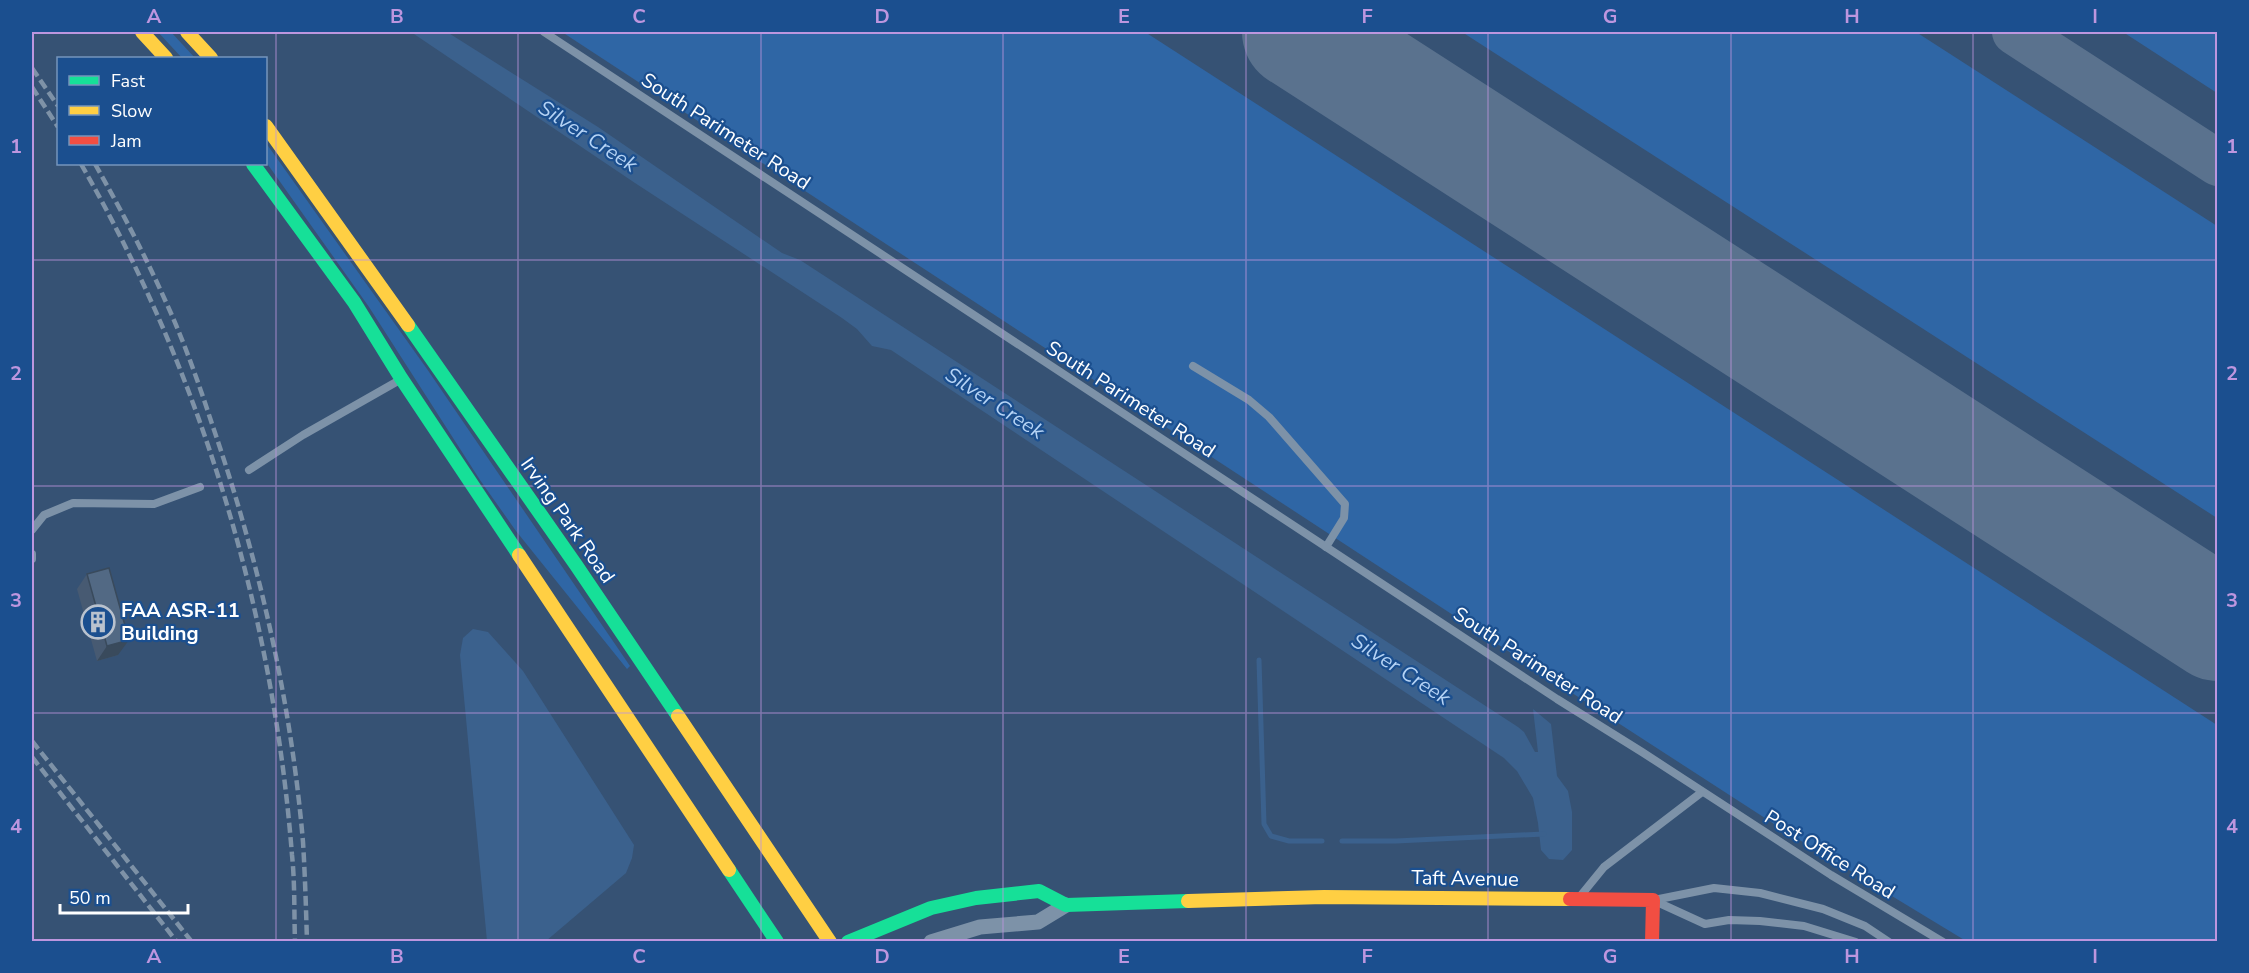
<svg xmlns="http://www.w3.org/2000/svg" width="2249" height="973" font-family="'Nunito Sans',sans-serif">
<rect width="100%" height="100%" fill="#365274"/>
<g fill="#2f66a5">
<polygon points="158,32 171,32 195,58 182,58"/>
<polygon points="562,32 1145,32 2217,725 2217,941 1966,941 1788,833 1612,719"/>
<polygon points="1462,32 1916,32 2217,226 2217,518"/>
<polygon points="2123,32 2217,32 2217,93"/>
<polygon points="266,143 427,369 630,666 627,669 516,531 480,480 369,307 266,162"/>
</g>
<g fill="#3b618d">
<polygon points="411,32 447,32 598,127 782,253 800,260 1518,727 1524,732 1535,752 1538,752 1533,709 1551,724 1557,776 1568,791 1572,812 1572,850 1563,860 1549,859 1541,850 1538,823 1533,798 1517,771 1504,758 891,350 872,346 857,329 842,318 635,183"/>
<polygon points="473,629 488,632 523,671 634,845 632,858 626,873 546,941 487,941 460,655 463,638"/>
</g>
<g fill="none" stroke-linecap="round" stroke-linejoin="round">
<g stroke="#3b618d" stroke-width="5">
<polyline points="1259,660 1264,824 1271,836 1289,841 1322,841"/>
<polyline points="1342,841 1396,841 1544,834"/>
</g>
<g stroke="#5a728e" stroke-width="46">
<polyline points="2015,32 2218,163"/>
<polyline points="2202,614 2218,622"/>
</g>
<polyline stroke="#5a728e" stroke-width="114" points="1299,32 2218,624"/>
<g stroke="#7d92a8" stroke-width="8">
<polyline points="544,32 1557,699 1642,752 1831,875 1943,942"/>
<polyline points="1193,366 1249,400 1269,417 1345,504 1344,518 1326,547"/>
<polyline points="249,470 303,435 398,381"/>
<polyline points="32,530 44,515 73,503 154,504 200,487"/>
<polyline points="32,554 32,559"/>
<polyline points="1582,894 1604,867 1702,792"/>
<polyline points="1654,900 1714,888 1760,893 1823,909 1865,926 1889,942"/>
<polyline points="1657,902 1705,924 1729,920 1760,921 1804,926 1856,942"/>
</g>
<polyline stroke="#7d92a8" stroke-width="15" points="931,942 980,927 1038,922 1066,905"/>
<g stroke="#16e098" stroke-width="14">
<polyline points="253,164 354,302 401,378 519,555"/>
<polyline points="408,325 576,565 678,716"/>
<polyline points="729,870 777,942"/>
<polyline points="848,942 931,908 976,898 1039,891 1066,905 1188,901"/>
</g>
<g stroke="#ffcf43" stroke-width="14">
<polyline points="142,32 166,58"/>
<polyline points="187,32 211,58"/>
<polyline points="266,126 408,325"/>
<polyline points="519,555 729,870"/>
<polyline points="678,716 830,942"/>
<polyline points="1188,901 1324,897 1570,899"/>
</g>
<polyline stroke="#f24e42" stroke-width="14" points="1570,899 1653,900 1652,942"/>
<g stroke="#7e92a7" stroke-width="4.5" stroke-dasharray="10 4.5" stroke-linecap="butt">
<polyline points="32,68 58,106"/>
<polyline points="32,87 58,127"/>
<path d="M81 164C202 374 273 613 292 855 295 884 294 913 295 942"/>
<path d="M95 164C120 208 144 253 165 300 184 341 199 384 213 427 259 561 291 701 303 842 305 875 306 908 307 942"/>
<polyline points="32,741 192,942"/>
<polyline points="32,757 177,942"/>
</g>
</g>
<polygon fill="#475a72" points="87,574 118,655 97,661 77,589"/>
<polygon fill="#394a5c" points="129,640 118,655 97,661 107,646"/>
<polygon fill="#526984" stroke="#394a5c" stroke-width="1.5" points="109,568 129,640 107,646 87,574"/>
<path fill="none" stroke="#bd96df" stroke-width="1.5" stroke-opacity="0.55" d="M276 32V942M518 32V942M761 32V942M1003 32V942M1246 32V942M1488 32V942M1731 32V942M1973 32V942M32 260H2218M32 486H2218M32 713H2218"/>
<defs>
<g id="building-ring" transform="scale(1.725)"><circle r="9.5" fill="#1b4f8f" stroke="#b9c2ce" stroke-width="1.5"/><path d="M-4-6H4V6H1V3H-1V6H-4ZM-2.5-4.3h1.7v1.8h-1.7ZM.8-4.3h1.7v1.8H.8ZM-2.5-1h1.7V.8h-1.7ZM.8-1h1.7V.8H.8Z" fill="#b9c2ce"/></g>
</defs>
<g fill-rule="evenodd">
<use href="#building-ring" x="98" y="622"/>
</g>
<g text-anchor="middle" stroke-width="4.5" stroke-linejoin="round" paint-order="stroke">
<g font-size="20" fill="#fff" stroke="#1b4f8f">
<text transform="translate(726 131) rotate(33)" y="7">South Parimeter Road</text>
<text transform="translate(1131 399) rotate(33)" y="7">South Parimeter Road</text>
<text transform="translate(568 520) rotate(55)" y="7">Irving Park Road</text>
<text transform="translate(1538 665) rotate(33)" y="7">South Parimeter Road</text>
<text transform="translate(1830 854) rotate(32)" y="7">Post Office Road</text>
<text transform="translate(1465 878) rotate(1)" y="7">Taft Avenue</text>
</g>
<g font-size="20" font-weight="bold" fill="#fff" stroke="#1b4f8f" text-anchor="start">
<text x="121" y="617">FAA ASR-11<tspan x="121" dy="23">Building</tspan></text>
</g>
<g font-size="21" font-style="italic" fill="#b5d3f5" stroke="#1b4f8f">
<text transform="translate(588 136) rotate(33)" y="7">Silver Creek</text>
<text transform="translate(995 403) rotate(33)" y="7">Silver Creek</text>
<text transform="translate(1401 669) rotate(33)" y="7">Silver Creek</text>
</g>
</g>
<rect width="2249" height="973" fill="none" stroke="#1b4f8f" stroke-width="66"/>
<rect x="57" y="57" width="210" height="108" fill="#1b4f8f" stroke="#7695bc" stroke-width="1.5"/>
<rect x="69" y="76" width="30" height="9" fill="#16e098" stroke="#7695bc" stroke-width="1.5"/>
<text x="111" y="87" font-size="18" fill="#ffffff">Fast</text>
<rect x="69" y="106" width="30" height="9" fill="#ffcf43" stroke="#7695bc" stroke-width="1.5"/>
<text x="111" y="117" font-size="18" fill="#ffffff">Slow</text>
<rect x="69" y="136" width="30" height="9" fill="#f24e42" stroke="#7695bc" stroke-width="1.5"/>
<text x="111" y="147" font-size="18" fill="#ffffff">Jam</text>
<path d="M60 904v9h128v-9" fill="none" stroke="#ffffff" stroke-width="3"/>
<text x="69" y="904" font-size="18" fill="#ffffff" stroke="#1b4f8f" stroke-width="4.5" paint-order="stroke">50 m</text>
<rect x="33" y="33" width="2183" height="907" fill="none" stroke="#bd96df" stroke-width="2"/>
<g font-size="20" text-anchor="middle" font-weight="bold" fill="#bd96df">
<text x="154" y="23">A</text>
<text x="397" y="23">B</text>
<text x="639" y="23">C</text>
<text x="882" y="23">D</text>
<text x="1124" y="23">E</text>
<text x="1367" y="23">F</text>
<text x="1610" y="23">G</text>
<text x="1852" y="23">H</text>
<text x="2095" y="23">I</text>
<text x="16" y="153">1</text>
<text x="2232" y="153">1</text>
<text x="16" y="380">2</text>
<text x="2232" y="380">2</text>
<text x="16" y="607">3</text>
<text x="2232" y="607">3</text>
<text x="16" y="833">4</text>
<text x="2232" y="833">4</text>
<text x="154" y="963">A</text>
<text x="397" y="963">B</text>
<text x="639" y="963">C</text>
<text x="882" y="963">D</text>
<text x="1124" y="963">E</text>
<text x="1367" y="963">F</text>
<text x="1610" y="963">G</text>
<text x="1852" y="963">H</text>
<text x="2095" y="963">I</text>
</g>
</svg>
